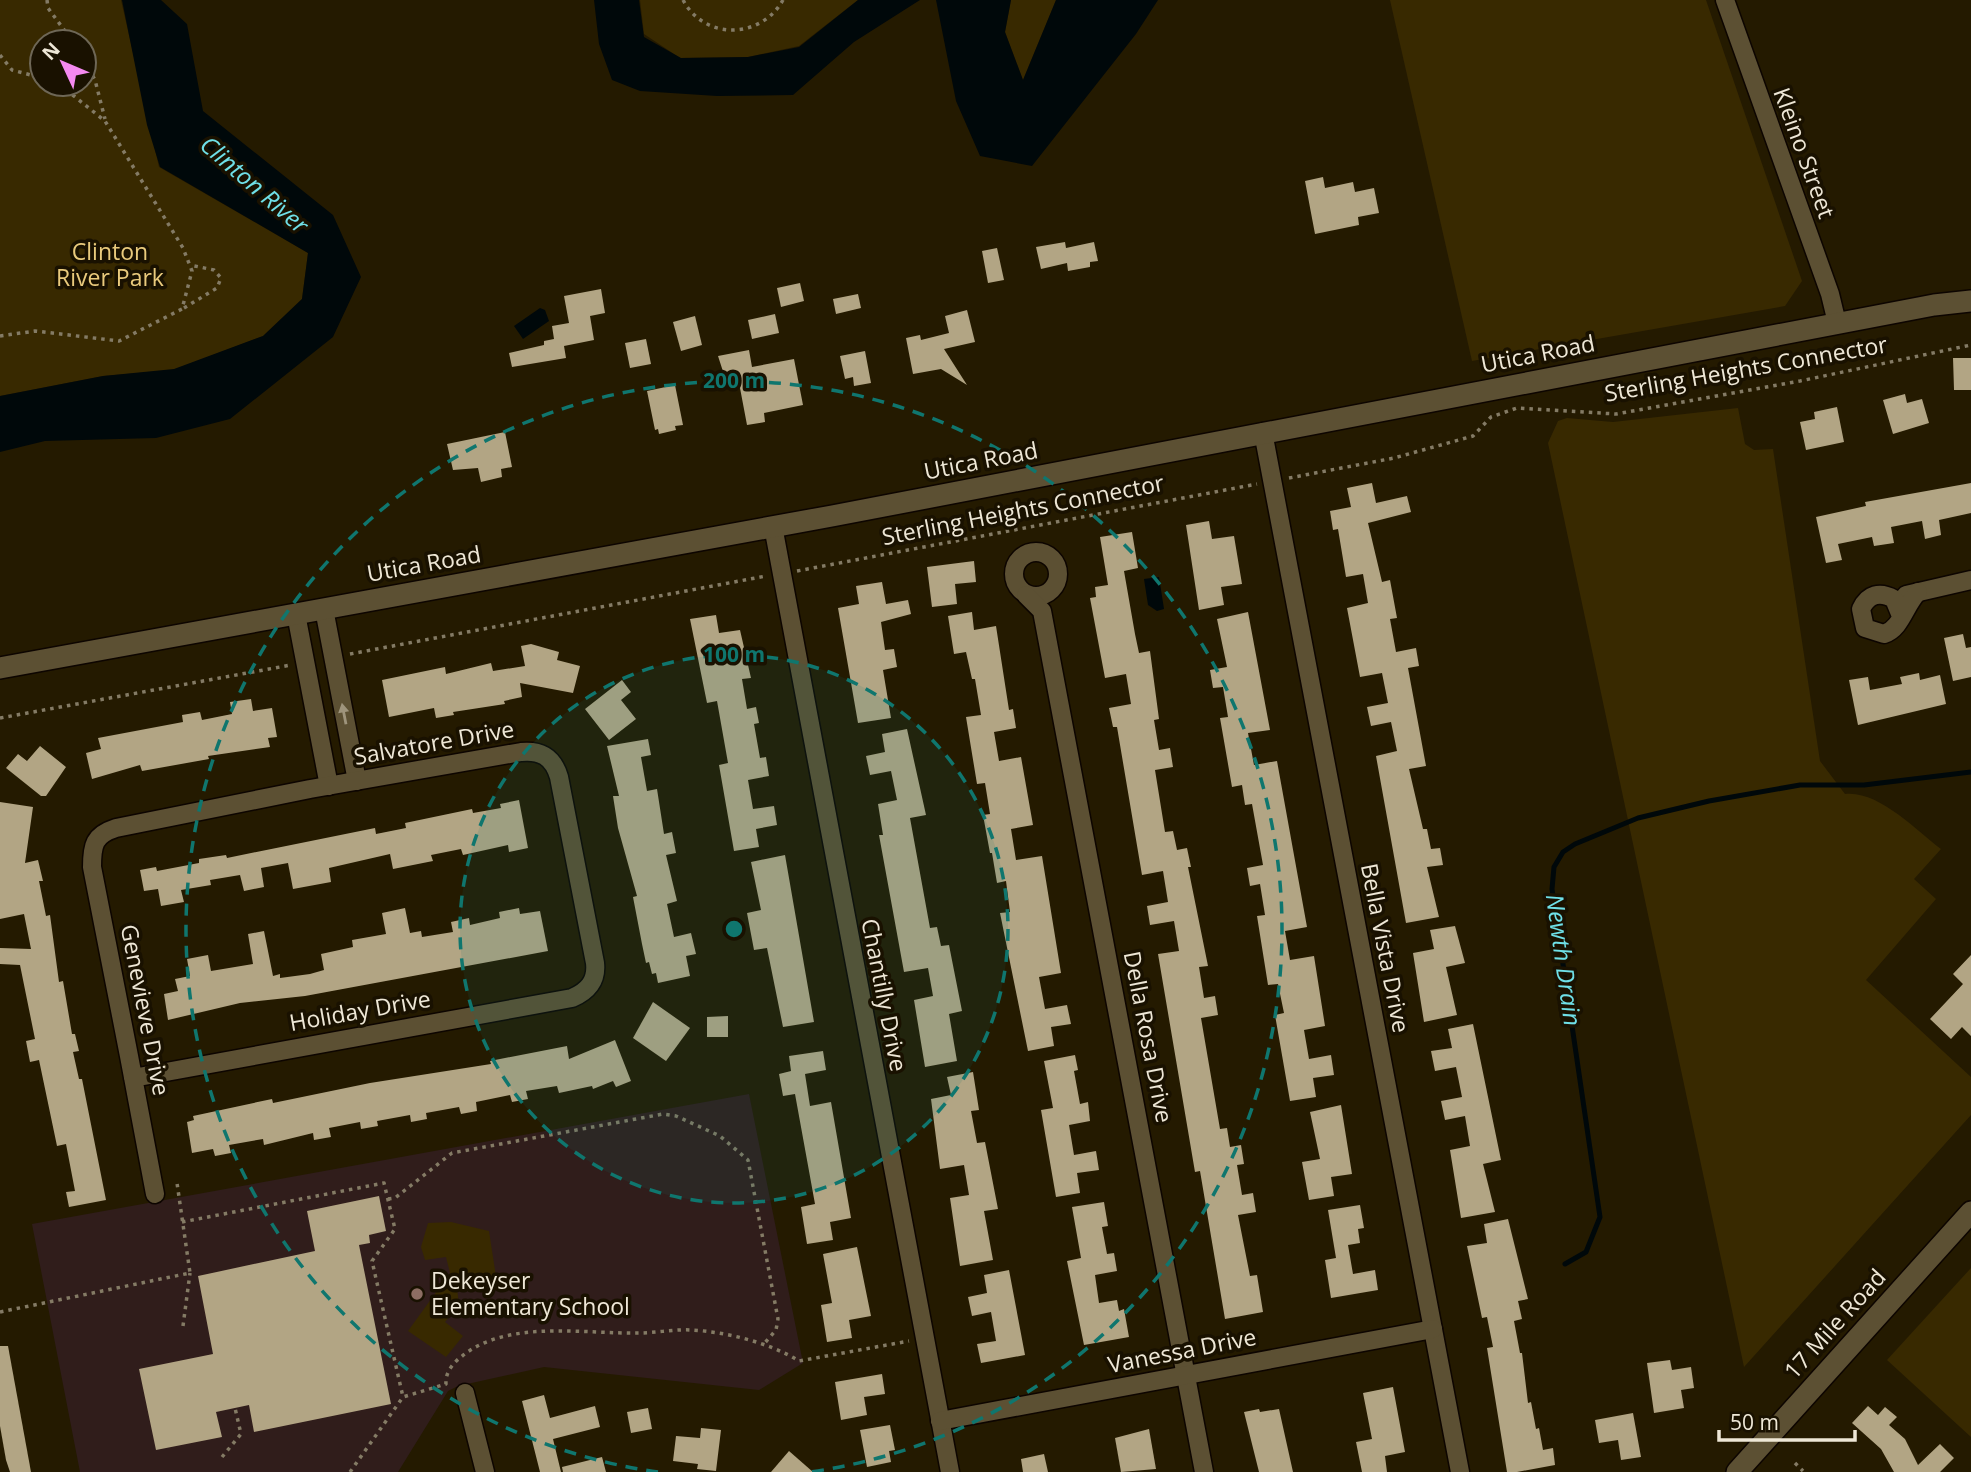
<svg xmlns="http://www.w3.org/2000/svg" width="1971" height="1472" font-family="'Open Sans',sans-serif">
<rect width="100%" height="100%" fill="#241a00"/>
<polygon fill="#301d1b" points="749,1094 803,1363 759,1390 544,1367 458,1386 448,1391 398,1472 80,1472 32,1224"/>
<g fill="#382900" fill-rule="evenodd">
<path d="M0 0H121L159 167 308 253 302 299 263 336 174 370 103 376 0 396ZM42 42H84V84H42Z"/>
<polygon points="640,0 858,0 799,46 748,57 680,58 644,34"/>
<polygon points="1011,0 1056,0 1023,80 1005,32"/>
<polygon points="1390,0 1706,0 1802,281 1785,306 1472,361"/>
<path d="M1738 408 1745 444 1754 450 1773 449 1820 761 1845 794C1878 790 1916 830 1941 849L1914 879 1936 899 1866 980 1971 1077V1115L1744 1367 1548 443 1558 421 1567 418 1613 422Z"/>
<polygon points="451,1222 489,1231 497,1283 457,1288 459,1305 445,1322 463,1336 446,1357 408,1331 450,1273 446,1257 425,1260 421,1247 428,1223"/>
<polygon points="1971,1268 1971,1437 1887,1360"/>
</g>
<g fill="#00080a">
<polygon points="122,0 161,0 187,24 203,111 333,215 361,277 333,337 230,419 156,438 45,441 0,452 0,396 103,376 174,369 263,336 302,299 308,253 160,167 147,125"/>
<polygon points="594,0 639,0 644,37 681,58 748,57 799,47 858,0 920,0 854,42 793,95 717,96 640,91 612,80 599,44"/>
<polygon points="936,0 1011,0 1005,32 1023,80 1056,0 1158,0 1136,34 1032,166 980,156 956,101"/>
<polygon points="540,308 545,310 549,321 523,339 514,326"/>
<polygon points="1159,577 1164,609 1157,611 1148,605 1144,579"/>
</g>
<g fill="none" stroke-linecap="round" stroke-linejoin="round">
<polyline stroke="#00080a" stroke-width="5" points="1565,1264 1586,1252 1600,1217 1552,889 1554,867 1563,852 1575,844 1638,818 1709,801 1800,785 1864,785 1971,772"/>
</g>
<g fill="#b2a584">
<polygon points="1323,177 1325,188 1353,182 1355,192 1374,188 1379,213 1358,217 1359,225 1315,234 1305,181"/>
<polygon points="1065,242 1066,248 1094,242 1098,261 1090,262 1090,267 1068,271 1067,263 1041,269 1036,247"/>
<polygon points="997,248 1004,280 988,283 982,251"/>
<polygon points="800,283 804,301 781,307 777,288"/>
<polygon points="601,289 605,313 590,316 594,340 564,346 566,358 512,367 509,353 544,345 544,341 554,339 552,326 569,323 564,296"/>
<polygon points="858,294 861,308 836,314 833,299"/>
<polygon points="967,310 975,342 944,349 967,385 941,369 913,374 906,338 920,335 921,340 949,333 945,316"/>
<polygon points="775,314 779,333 752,339 748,320"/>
<polygon points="695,316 702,345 681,351 673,322"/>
<polygon points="646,339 651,364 630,368 625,343"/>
<polygon points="749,350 752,367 794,359 803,405 764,413 765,422 747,425 740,388 729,390 718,356"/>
<polygon points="865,351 871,383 854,386 853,377 845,379 840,356"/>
<polygon points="1953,358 1971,358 1971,390 1954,390"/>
<polygon points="675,385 683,425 675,426 676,430 659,434 658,429 655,430 647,391"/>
<polygon points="1905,394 1907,403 1922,399 1929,423 1893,434 1883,400"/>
<polygon points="1837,407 1844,442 1806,450 1800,422 1815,419 1814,412"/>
<polygon points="505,432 512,467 501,469 502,477 481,482 478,468 453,470 447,444"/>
<polygon points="1372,483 1376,503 1407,496 1411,512 1368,523 1382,582 1390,580 1397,618 1390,619 1396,652 1416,648 1419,666 1408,668 1426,766 1409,769 1423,829 1427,829 1431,849 1440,848 1443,865 1427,867 1439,917 1406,923 1376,756 1397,751 1391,722 1371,726 1367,707 1388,703 1382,673 1360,677 1347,608 1368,603 1363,574 1346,577 1338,529 1333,530 1330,511 1351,507 1347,488"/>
<polygon points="1971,483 1971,513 1939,520 1941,535 1925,539 1922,521 1891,527 1894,543 1874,546 1872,537 1838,544 1842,560 1826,563 1816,517 1866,506 1865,502"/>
<polygon points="1209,521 1212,539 1234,536 1242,584 1221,587 1224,605 1199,610 1186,525"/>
<polygon points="1132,532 1138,568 1124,571 1135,634 1139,653 1150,651 1159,719 1154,720 1159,750 1170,748 1173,767 1155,770 1165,832 1173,831 1177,850 1187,848 1191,867 1188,867 1208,966 1199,967 1204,998 1215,996 1218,1015 1201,1018 1220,1129 1227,1128 1230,1147 1241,1145 1244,1164 1237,1165 1242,1195 1253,1193 1256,1212 1238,1215 1250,1276 1257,1275 1263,1312 1225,1319 1200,1171 1195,1172 1158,954 1179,951 1174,921 1150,925 1147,906 1168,902 1163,871 1142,875 1117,727 1113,727 1109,708 1131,704 1126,674 1105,678 1090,598 1096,597 1095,587 1108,585 1100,537"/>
<polygon points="974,561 976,582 955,584 957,604 932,607 927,567"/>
<polygon points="882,582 886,604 908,600 911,614 881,622 885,650 894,649 897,667 883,670 891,718 858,723 838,608 859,604 856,586"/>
<polygon points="972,612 974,630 996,626 1009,710 1013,709 1016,728 994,732 999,761 1021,757 1033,825 1011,829 1016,860 1042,856 1061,973 1039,977 1045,1009 1067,1005 1071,1024 1051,1027 1054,1046 1028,1051 1000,913 1010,912 1006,881 997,883 992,853 990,853 983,815 990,814 985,783 977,784 966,717 981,715 975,679 972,679 966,652 954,654 948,616"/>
<polygon points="1248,612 1270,730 1248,733 1254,765 1277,761 1307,927 1285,931 1290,960 1314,956 1325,1026 1304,1030 1309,1059 1331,1055 1334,1075 1313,1078 1316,1097 1290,1101 1275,1015 1284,1013 1278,984 1268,985 1257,916 1265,915 1260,884 1250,886 1247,868 1263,865 1252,804 1245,805 1242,785 1232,787 1220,718 1228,717 1223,687 1213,688 1210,670 1227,667 1217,619"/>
<polygon points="716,615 719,633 740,630 751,678 742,679 747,709 756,707 759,723 754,724 760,758 766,757 769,776 748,780 753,809 774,806 777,825 756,829 759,847 734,851 719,765 728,763 717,701 707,703 690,619"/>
<polygon points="1963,634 1966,648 1971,647 1971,677 1953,681 1944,638"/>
<polygon points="531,644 559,652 557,660 580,666 573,693 520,683 522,697 504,701 505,704 453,712 454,715 436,718 434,708 389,717 382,680 445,667 446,674 491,663 493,671 525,666 521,646"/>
<polygon points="1919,673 1920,680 1940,675 1946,704 1858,725 1849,680 1868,677 1870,690 1902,684 1900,677"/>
<polygon points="622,680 631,692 621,700 636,719 609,740 585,709"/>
<polygon points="251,699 253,711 272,708 277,737 268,738 270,747 208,756 209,759 142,771 140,765 92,779 86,753 101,749 98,738 183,722 182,715 200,712 202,720 232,714 230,702"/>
<polygon points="907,729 926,815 910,818 930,928 937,927 941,946 949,945 962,1011 949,1014 957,1061 925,1067 914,1000 933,996 928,968 904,972 879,835 883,835 878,804 897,800 891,771 870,775 866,756 885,752 882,734"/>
<polygon points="648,739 651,755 641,757 647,791 657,789 664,834 672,832 676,853 666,855 677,901 667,904 674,937 691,933 696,954 686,956 690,976 658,983 656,973 652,974 649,962 646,963 642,944 633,897 637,896 618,828 613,796 619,796 607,746"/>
<polygon points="40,746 66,767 46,796 41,796 6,768 18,754 27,761"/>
<polygon points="519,800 528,848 509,852 508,845 463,855 461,849 431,855 433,861 393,869 390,854 329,868 331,882 293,889 288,863 261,868 264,887 244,891 240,875 210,880 211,885 181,890 184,902 161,906 158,889 144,891 140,870 156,867 157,871 199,863 199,859 226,855 227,858 375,828 376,834 406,828 405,823 472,809 473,813 501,808 500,804"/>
<polygon points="0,802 33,807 25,863 38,860 43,881 39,881 46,916 50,915 59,982 63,981 72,1034 75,1034 79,1051 73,1052 79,1079 82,1079 106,1200 69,1207 66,1192 75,1191 66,1144 57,1146 39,1060 30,1062 26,1041 35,1039 20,965 0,964 0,948 31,949 24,914 0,919"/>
<polygon points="785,855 814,1022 783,1027 767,948 754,950 747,913 761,910 751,862"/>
<polygon points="405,908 410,933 421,931 422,937 453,932 451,922 469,918 470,925 500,918 499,912 519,908 520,914 540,911 548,951 305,996 240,1003 168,1020 164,994 178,991 175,979 190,976 187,959 208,955 211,971 253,964 248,934 264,931 273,976 280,974 280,978 310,974 324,970 321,954 353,947 352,940 386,934 382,913"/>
<polygon points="1455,926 1465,963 1446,967 1457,1015 1424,1022 1413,953 1434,949 1430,930"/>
<polygon points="1971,955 1971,1036 1962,1027 1951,1039 1930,1019 1963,984 1953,974"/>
<polygon points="653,1002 690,1028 666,1061 633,1038"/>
<polygon points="728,1016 728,1037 707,1037 707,1017"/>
<polygon points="1473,1024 1501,1160 1483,1164 1495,1212 1461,1218 1450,1150 1470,1146 1465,1116 1445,1120 1441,1101 1462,1097 1456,1067 1435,1071 1431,1051 1452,1048 1448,1029"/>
<polygon points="615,1040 631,1081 616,1087 613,1081 593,1089 592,1086 559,1093 557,1086 526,1091 528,1099 512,1102 510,1095 476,1102 477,1111 461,1114 459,1107 426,1113 427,1119 411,1122 410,1115 377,1121 378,1126 361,1129 360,1122 329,1128 331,1137 314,1140 313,1133 264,1145 263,1139 229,1145 231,1153 215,1156 213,1149 192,1153 187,1122 194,1120 193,1116 272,1099 273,1103 370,1083 491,1064 490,1061 567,1046 569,1059"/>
<polygon points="823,1051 826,1070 805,1074 810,1106 831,1102 851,1218 830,1222 833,1240 807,1244 801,1207 815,1204 795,1094 783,1096 779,1074 791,1071 789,1056"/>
<polygon points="1075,1055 1078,1070 1074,1071 1080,1104 1088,1102 1090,1121 1069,1125 1074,1155 1096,1151 1099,1170 1077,1173 1080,1193 1056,1197 1041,1110 1053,1108 1044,1061"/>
<polygon points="973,1072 979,1110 971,1111 977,1143 985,1142 998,1209 984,1211 993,1260 960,1266 950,1198 969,1195 964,1165 940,1169 931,1099 951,1095 947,1077"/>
<polygon points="1341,1105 1352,1174 1331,1177 1334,1196 1309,1200 1302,1162 1320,1159 1310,1112"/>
<polygon points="379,1196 386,1231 369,1235 370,1243 359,1245 391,1404 254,1432 249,1405 216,1412 222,1437 156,1450 139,1369 213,1354 198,1276 315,1251 307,1211"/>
<polygon points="1104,1202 1108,1226 1102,1227 1107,1254 1114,1253 1117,1271 1095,1275 1099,1303 1117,1300 1119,1311 1124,1309 1129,1337 1084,1345 1067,1261 1081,1258 1072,1207"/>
<polygon points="1360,1205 1364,1228 1358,1229 1360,1243 1348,1245 1353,1274 1375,1270 1378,1290 1331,1298 1325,1260 1336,1258 1328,1210"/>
<polygon points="1508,1219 1528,1299 1518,1301 1522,1319 1514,1321 1520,1353 1522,1353 1528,1403 1531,1402 1536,1429 1539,1428 1543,1450 1553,1448 1555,1465 1517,1472 1507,1472 1487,1348 1493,1347 1487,1317 1482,1318 1467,1246 1487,1243 1484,1224"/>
<polygon points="857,1247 871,1316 849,1320 852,1338 827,1342 821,1305 832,1303 823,1254"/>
<polygon points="1009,1270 1025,1355 981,1363 977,1344 996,1341 991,1312 972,1316 968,1297 987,1293 984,1275"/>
<polygon points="0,1346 8,1346 31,1472 10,1472 6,1460 0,1426"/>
<polygon points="1670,1360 1672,1370 1691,1367 1694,1388 1681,1390 1684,1408 1654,1413 1647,1363"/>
<polygon points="882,1374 885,1394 864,1397 867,1415 841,1420 835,1382"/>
<polygon points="1393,1387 1405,1452 1385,1456 1387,1472 1362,1472 1356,1442 1372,1439 1363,1393"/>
<polygon points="544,1395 550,1418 595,1406 600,1427 553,1439 561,1472 540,1472 522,1401"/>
<polygon points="1868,1406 1878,1415 1885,1407 1897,1417 1889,1425 1905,1439 1918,1465 1940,1444 1954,1458 1940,1472 1894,1472 1881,1449 1852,1423"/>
<polygon points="648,1408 652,1429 631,1433 627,1412"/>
<polygon points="1259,1409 1260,1412 1279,1409 1293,1472 1259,1472 1244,1412"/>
<polygon points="1633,1413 1641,1457 1621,1460 1618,1440 1599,1443 1595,1420"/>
<polygon points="890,1425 895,1450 889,1451 891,1462 867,1467 860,1430"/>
<polygon points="701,1428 721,1430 716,1471 697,1469 698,1464 673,1461 676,1436 700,1438"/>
<polygon points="1149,1429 1156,1469 1121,1472 1115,1438"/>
<polygon points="789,1451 813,1472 771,1472"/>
<polygon points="1044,1454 1048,1472 1023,1472 1021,1459"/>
<polygon points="602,1457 606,1472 563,1472 562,1467"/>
</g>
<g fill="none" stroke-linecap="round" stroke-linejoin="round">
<g stroke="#0d0500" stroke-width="21">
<g id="minor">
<polyline points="1725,0 1830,294 1837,323"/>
<polyline points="1263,432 1460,1472"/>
<polyline points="773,526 950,1472"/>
<circle cx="1036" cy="574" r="22"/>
<polyline points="1026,595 1042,611 1204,1472"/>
<polyline points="1906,595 1971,580"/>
<polyline points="324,609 357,781"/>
<polyline points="296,614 329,786"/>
<path d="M1901 616 1894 599C1880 591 1868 594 1861 609L1865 628 1884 634C1901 629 1905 605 1918 592"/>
<path d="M133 1078 572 998C588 991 597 981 595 963L559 777C553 757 541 750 521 752L310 789 116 828C94 835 92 845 92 867L129 1056 155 1194"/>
<polyline points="465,1393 485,1472"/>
<polyline points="940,1421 1433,1329"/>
</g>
</g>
<g stroke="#0d0500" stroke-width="24">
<g id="tertiary">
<polyline points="0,668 832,516 1934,305 1971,301"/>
<polyline points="1737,1472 1971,1212"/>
</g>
</g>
<g stroke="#847b65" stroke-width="3.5" stroke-dasharray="3.5 5" stroke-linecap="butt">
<polyline points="47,0 48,8 73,42"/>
<path d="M683 0C705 41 761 39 783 0"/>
<polyline points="0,55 12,70 42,78"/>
<polyline points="84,61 95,80 105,119"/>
<polyline points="184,308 217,288 221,278 214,270 190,265"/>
<polyline points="0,336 35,331 119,341 182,309 192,271 183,248 105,121 59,84"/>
<polyline points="1289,478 1394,458 1473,436 1491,417 1517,408 1616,414 1800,381 1971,345"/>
<polyline points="797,571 1257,484"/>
<polyline points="350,654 766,576"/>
<polyline points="0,718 291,665"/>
<polyline points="388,1199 395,1198 452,1153 663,1114 676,1116 720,1136 748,1160 778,1319 776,1330 763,1345"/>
<polyline points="182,1222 384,1183 395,1229 372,1261 403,1397"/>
<polyline points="0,1312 190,1273 177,1183"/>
<polyline points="183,1326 190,1273"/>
<polyline points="222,1457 241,1434 235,1408"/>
<polyline points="1795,1463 1803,1471"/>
<path d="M350 1472 403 1397 446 1384C445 1373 453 1363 461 1357 506 1319 584 1334 638 1333 656 1333 674 1329 692 1330 727 1332 770 1343 799 1361L909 1341"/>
</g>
<use href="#minor" stroke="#5c5033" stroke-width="18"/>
<use href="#tertiary" stroke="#5c5033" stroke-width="21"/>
</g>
<defs><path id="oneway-solid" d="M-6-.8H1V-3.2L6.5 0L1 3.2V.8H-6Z" transform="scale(1.75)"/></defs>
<use fill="#9e947c" href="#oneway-solid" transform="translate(344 714) rotate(-101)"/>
<circle cx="734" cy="929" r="274" fill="#0f766e" fill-opacity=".12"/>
<g fill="none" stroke="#0f766e" stroke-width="3.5" stroke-dasharray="12 9">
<circle cx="734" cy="929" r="274"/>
<path d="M658 1472A548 548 0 1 1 810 1472"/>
</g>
<circle fill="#8d6e63" stroke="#191100" stroke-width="2.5" cx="417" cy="1294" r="7"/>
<g text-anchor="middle" stroke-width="7" stroke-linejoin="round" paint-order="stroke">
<g font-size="23" fill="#eee7d6" stroke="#191100">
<text transform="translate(1804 153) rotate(70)" y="8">Kleino Street</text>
<text transform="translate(1538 354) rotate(-11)" y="8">Utica Road</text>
<text transform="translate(1746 369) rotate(-10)" y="8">Sterling Heights Connector</text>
<text transform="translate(981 461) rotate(-11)" y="8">Utica Road</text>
<text transform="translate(1023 510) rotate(-11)" y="8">Sterling Heights Connector</text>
<text transform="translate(424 564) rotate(-10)" y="8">Utica Road</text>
<text transform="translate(434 743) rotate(-10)" y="8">Salvatore Drive</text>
<text transform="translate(1385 948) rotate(79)" y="8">Bella Vista Drive</text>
<text transform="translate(884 995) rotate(79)" y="8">Chantilly Drive</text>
<text transform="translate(145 1010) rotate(79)" y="8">Genevieve Drive</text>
<text transform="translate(360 1011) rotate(-10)" y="8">Holiday Drive</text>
<text transform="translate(1148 1037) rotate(79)" y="8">Della Rosa Drive</text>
<text transform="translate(1835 1324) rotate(-48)" y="8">17 Mile Road</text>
<text transform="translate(1182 1351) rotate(-11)" y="8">Vanessa Drive</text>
</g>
<g font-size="23" fill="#e9ca7c" stroke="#191100">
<text x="110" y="260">Clinton<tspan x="110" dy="26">River Park</tspan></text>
</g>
<g font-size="23" fill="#eee7d6" stroke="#191100" text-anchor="start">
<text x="431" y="1289">Dekeyser<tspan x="431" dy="26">Elementary School</tspan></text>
</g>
<g font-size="24" font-style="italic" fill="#6fe0e8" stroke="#191100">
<text transform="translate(254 185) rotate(41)" y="8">Clinton River</text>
<text transform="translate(1563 960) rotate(82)" y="8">Newth Drain</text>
</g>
</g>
<circle cx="734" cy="929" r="10" fill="#0f766e" stroke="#191100" stroke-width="3.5"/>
<g font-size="21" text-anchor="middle" font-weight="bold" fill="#0f766e" stroke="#191100" stroke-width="7" stroke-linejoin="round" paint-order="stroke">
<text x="734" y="388">200 m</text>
<text x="734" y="662">100 m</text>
</g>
<g transform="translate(63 63) rotate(314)"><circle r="33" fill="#191100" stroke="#6e6756" stroke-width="2"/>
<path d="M0-5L12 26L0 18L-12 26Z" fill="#f489f0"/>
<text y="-10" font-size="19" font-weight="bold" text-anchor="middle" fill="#eee7d6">N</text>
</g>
<path d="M1719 1430v10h136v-10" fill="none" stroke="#eee7d6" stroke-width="3.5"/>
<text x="1730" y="1430" font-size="21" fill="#eee7d6" stroke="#191100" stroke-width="5" paint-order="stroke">50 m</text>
</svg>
